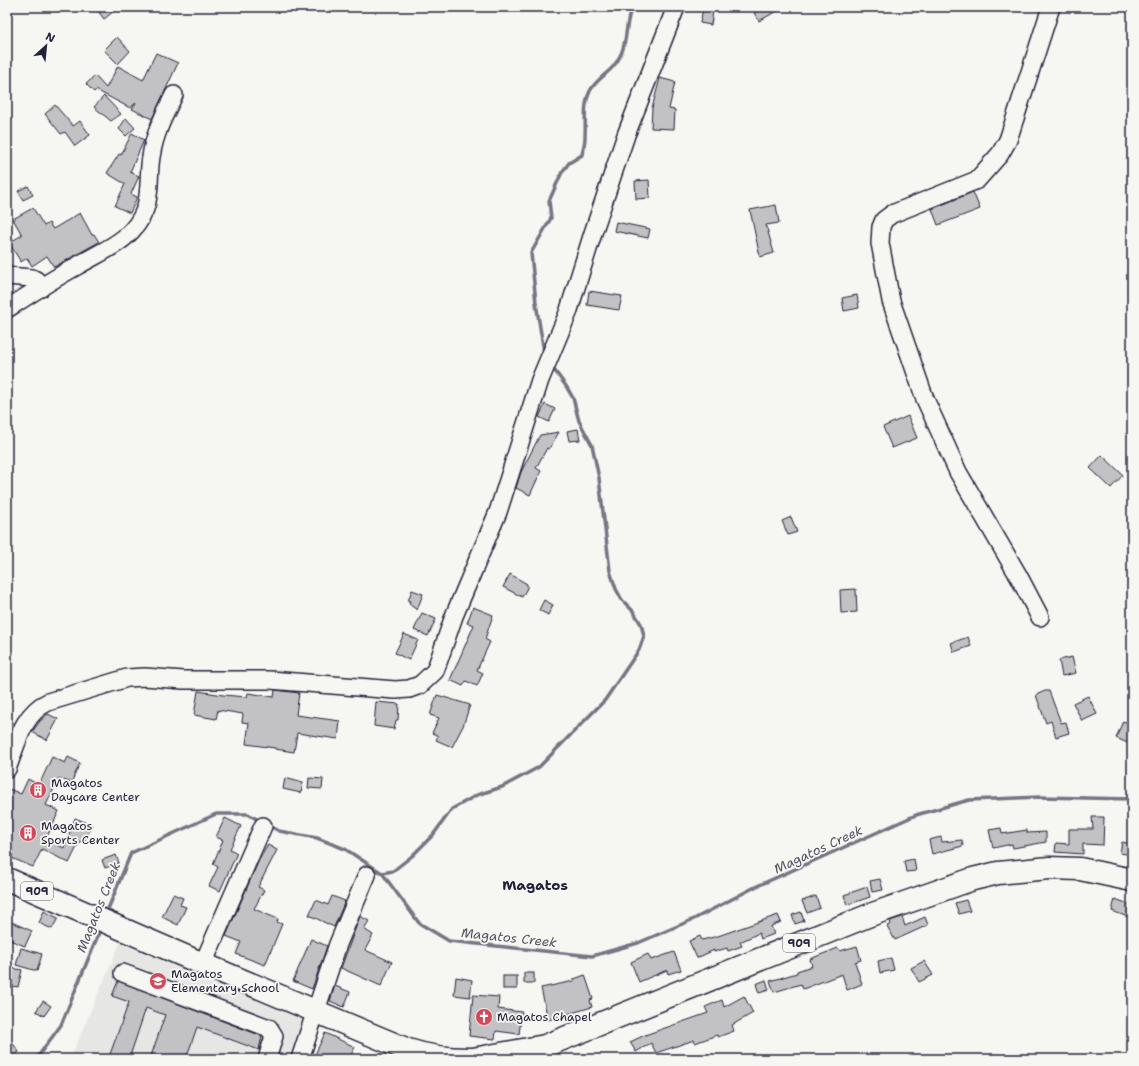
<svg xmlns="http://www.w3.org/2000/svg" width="1139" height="1066" font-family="'Shantell Sans',sans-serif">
<rect width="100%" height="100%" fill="#f6f6f2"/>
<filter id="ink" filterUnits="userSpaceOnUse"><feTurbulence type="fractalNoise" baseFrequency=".025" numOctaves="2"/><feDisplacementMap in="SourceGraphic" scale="8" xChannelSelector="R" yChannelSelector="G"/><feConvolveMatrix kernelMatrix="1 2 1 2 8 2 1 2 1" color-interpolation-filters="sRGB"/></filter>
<g filter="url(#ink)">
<polygon fill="#e6e6e4" points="120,943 303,1018 290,1059 70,1059"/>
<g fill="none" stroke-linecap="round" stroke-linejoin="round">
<g stroke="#757583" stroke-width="3.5">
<path d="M544 352 536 303 531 253 551 218 549 201 562 172 569 163 582 155C583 149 585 143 585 137 586 122 583 105 590 91 598 76 614 72 621 54 628 39 625 22 632 7"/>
<polyline points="268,825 279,831 317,838 345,849 382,873 419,923 449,941 592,956 638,943 694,919 755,887 916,815 969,800 1039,797 1132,799"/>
<polyline points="382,873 393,871 412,856 433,835 452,809 477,795 502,787 539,767 605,700 639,650 644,636 641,624 633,611 622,600 616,589 610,571 599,478 592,445 579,421 573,398 566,386 552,367"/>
<polyline points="106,914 131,853 216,814 248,814 260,821"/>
<polyline points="36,1059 61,1025 101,928"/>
</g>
</g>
<g fill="#c2c2c4" stroke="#22223b">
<polygon points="95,7 119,7 104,19"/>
<polygon points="765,7 784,7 759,21 754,13"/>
<polygon points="703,9 713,11 711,25 700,23"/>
<polygon points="117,37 130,51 118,64 104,50"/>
<polygon points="156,53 178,63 152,119 132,109 136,103 130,108 96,90 94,92 86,84 95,76 106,88 118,66 143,80"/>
<polygon points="660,78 675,82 669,109 675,110 674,129 651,128 652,108"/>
<polygon points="104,96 121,114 111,121 94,107"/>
<polygon points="55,105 73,126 80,121 90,135 75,146 65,132 61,134 45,114"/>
<polygon points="126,118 135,128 126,136 119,129"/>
<polygon points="132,133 144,140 130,172 139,176 131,194 137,197 130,213 115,206 125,184 107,173 119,154 121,155"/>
<polygon points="649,180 650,198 636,199 635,181"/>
<polygon points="28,186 33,195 23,200 18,191"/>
<polygon points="973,192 980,209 938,225 932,209"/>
<polygon points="776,205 779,223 766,225 774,253 760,257 750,210"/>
<polygon points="33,208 44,226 49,223 53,229 80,213 92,235 94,234 99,242 54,267 47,256 32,266 27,258 21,262 9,243 22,235 13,219"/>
<polygon points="616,222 650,229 648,238 614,231"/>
<polygon points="589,291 622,296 619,310 587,305"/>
<polygon points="857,295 859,308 844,311 842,298"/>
<polygon points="545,404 555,409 549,422 539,417"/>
<polygon points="908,416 917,438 892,448 883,427"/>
<polygon points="578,429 580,440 569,441 567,431"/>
<polygon points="559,432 549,449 547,448 536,468 541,471 530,495 516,488 521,472 540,435"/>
<polygon points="1102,455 1123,475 1111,488 1090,468"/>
<polygon points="791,517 797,532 788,535 782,521"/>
<polygon points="510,574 527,584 527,588 522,597 503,587"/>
<polygon points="856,589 857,612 841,613 840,590"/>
<polygon points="412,590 423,594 417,610 409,604 410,601 408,601"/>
<polygon points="544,600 553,605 548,615 539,610"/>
<polygon points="473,607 493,615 485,639 490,642 477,670 483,673 477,686 466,681 463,686 450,680 474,625 467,623"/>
<polygon points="422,613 436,619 428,636 414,630"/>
<polygon points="404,634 418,640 409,660 395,653"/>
<polygon points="968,637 971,646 954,652 951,643"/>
<polygon points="1072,657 1076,673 1062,676 1059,660"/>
<polygon points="275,690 299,693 296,715 340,721 338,739 297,733 294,752 275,749 275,748 246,744 249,723 242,722 243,714 218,710 216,719 194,715 198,691 223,695 247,697 248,693 274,697"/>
<polygon points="1045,691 1049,691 1061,723 1066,722 1069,733 1056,737 1051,721 1046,723 1036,695"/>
<polygon points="437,695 470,705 463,726 452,747 436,740 438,736 432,733 439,718 430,715"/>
<polygon points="1088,696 1097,714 1082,721 1073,703"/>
<polygon points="376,702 399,704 398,720 396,720 394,729 374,726"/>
<polygon points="48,714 58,719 47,740 32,732 40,721"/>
<polygon points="1123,721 1132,724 1132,745 1116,738"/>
<polygon points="52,757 65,763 68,757 80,763 71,783 59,778 46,805 59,811 46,839 64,848 75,818 92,825 84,843 80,841 69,863 42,849 33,867 7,856 7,788 21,794 28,779 39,785"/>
<polygon points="285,778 303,783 301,793 283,789"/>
<polygon points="309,778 323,779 322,789 308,788"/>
<polygon points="1092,817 1104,817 1103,845 1083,844 1083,854 1055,852 1056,843 1069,844 1069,829 1093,829"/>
<polygon points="225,818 241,826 230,849 237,853 220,891 209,886 218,867 213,864 223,840 216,837"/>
<polygon points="1001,828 1002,834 1027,830 1027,833 1046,832 1046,842 1013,848 1012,844 993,848 989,830"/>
<polygon points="941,837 942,842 962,840 963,846 932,854 929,840"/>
<polygon points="1122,842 1132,844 1132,855 1120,853"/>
<polygon points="268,845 277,850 258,887 264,890 254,909 278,919 277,922 282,924 265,965 236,954 241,942 226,936 259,860"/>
<polygon points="116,855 119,863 105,868 102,860"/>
<polygon points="914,859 916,871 906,872 904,861"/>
<polygon points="880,879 883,890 872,892 870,881"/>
<polygon points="867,887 870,897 847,905 844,895"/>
<polygon points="173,894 183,898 180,905 186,907 178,925 162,917"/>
<polygon points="332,896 345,901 334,927 309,915 316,900 328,905"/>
<polygon points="816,896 820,908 807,913 802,901"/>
<polygon points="1115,899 1132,905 1128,917 1112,911"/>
<polygon points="966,900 970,911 959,914 955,903"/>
<polygon points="44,911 58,918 52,929 39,923"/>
<polygon points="801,912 804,921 795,924 792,915"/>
<polygon points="778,915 781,922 771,926 774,934 761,939 759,933 740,942 742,946 728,951 727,948 714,952 714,950 697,958 689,941 700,936 702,940 718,936"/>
<polygon points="360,916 369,921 364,929 373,935 365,950 392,962 381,986 341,968"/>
<polygon points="902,917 905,926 925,917 928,925 895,940 887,926 891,924 890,921"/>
<polygon points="7,920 32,931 25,946 7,939"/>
<polygon points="311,939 327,946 312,989 293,981"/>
<polygon points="857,946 861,960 855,962 862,984 847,990 842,974 803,989 801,984 774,992 770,981 797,973 797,971 812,966 810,959 838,948 840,951"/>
<polygon points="21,948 42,954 37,971 16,965"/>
<polygon points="674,952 681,970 668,974 667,970 639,982 631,962 648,954 651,960"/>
<polygon points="891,958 894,970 880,973 878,961"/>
<polygon points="924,961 933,975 919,982 911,968"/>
<polygon points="7,967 22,970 18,987 7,985"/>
<rect x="524" y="973" width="10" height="10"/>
<polygon points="585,975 593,999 590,1000 592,1007 548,1020 541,988 574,981 574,979"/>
<rect x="503" y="976" width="14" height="13"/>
<polygon points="456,977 472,980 470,997 454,995"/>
<polygon points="766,980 769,990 759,993 756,984"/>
<polygon points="118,981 262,1036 259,1050 197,1027 186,1059 150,1059 165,1015 146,1008 129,1059 116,1059 109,1057 129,1002 112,996"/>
<polygon points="335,986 350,992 344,1007 330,1001"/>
<polygon points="473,995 499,997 498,1009 522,1012 519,1034 496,1031 495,1039 469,1036"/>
<polygon points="744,996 753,1013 732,1025 734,1031 718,1037 717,1035 695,1043 694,1040 656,1053 651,1043 636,1052 630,1042 645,1035 708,1013 705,1007 722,1000 724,1007"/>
<polygon points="43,1001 51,1006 44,1016 36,1011"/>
<polygon points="325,1033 355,1047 349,1059 313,1059"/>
<polygon points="7,1035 19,1052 9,1059 7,1059"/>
</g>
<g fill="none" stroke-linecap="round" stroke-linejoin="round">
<g stroke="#22223b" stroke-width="20">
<g id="minor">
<polyline points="7,276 32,278 36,280 41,288"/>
<path d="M7 309C30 294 53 279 77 266 104 250 134 240 145 209 151 193 148 174 151 157 154 135 164 115 174 95"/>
<polyline points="1040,617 1018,575 958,472 925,399 891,301 880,243 881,227 884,220 892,214 977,180 1000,154 1008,140 1051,7"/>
<path d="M7 769C17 744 22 714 48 702L127 678 145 677 183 680H270L395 690 409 689 420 685 435 671 440 657 454 616 498 512 540 380 568 313 593 233 626 135 676 7"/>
<polyline points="203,964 263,826"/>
<polyline points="123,973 269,1028 274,1036 267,1059"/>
<polyline points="300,1059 338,944 367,875"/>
</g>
</g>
<g stroke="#22223b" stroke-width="25">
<g id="highway">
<path d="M7 879 203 964 408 1050C429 1057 448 1059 470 1059"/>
<polyline points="473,1059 545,1046 870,915 973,879 998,873 1049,868 1080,869 1132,880"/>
</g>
</g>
<use href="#minor" stroke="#f6f6f2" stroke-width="17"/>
<use href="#highway" stroke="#f6f6f2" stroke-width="22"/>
</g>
</g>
<defs>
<g id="building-disc" transform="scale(0.9)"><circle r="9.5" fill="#d1495b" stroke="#f6f6f2"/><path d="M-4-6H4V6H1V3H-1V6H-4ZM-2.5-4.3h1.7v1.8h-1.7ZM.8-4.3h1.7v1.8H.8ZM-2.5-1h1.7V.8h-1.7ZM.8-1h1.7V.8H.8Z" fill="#fff"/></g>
<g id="school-disc" transform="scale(0.9)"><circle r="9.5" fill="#d1495b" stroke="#f6f6f2"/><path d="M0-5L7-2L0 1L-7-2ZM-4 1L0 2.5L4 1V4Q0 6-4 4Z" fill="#fff"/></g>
<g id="church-disc" transform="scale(0.9)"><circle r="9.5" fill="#d1495b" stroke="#f6f6f2"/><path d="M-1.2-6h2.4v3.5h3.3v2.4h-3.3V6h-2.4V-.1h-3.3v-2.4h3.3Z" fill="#fff"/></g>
</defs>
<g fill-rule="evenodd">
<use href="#building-disc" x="38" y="790"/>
<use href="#building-disc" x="28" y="833"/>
<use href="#school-disc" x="158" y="981"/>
<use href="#church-disc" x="484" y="1017"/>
</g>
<g text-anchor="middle" stroke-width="3.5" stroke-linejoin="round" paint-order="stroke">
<g fill="#f6f6f2" stroke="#626272" stroke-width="1">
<rect x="21" y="882" width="32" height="18" rx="3"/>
<rect x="783" y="934" width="32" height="18" rx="3"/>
</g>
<g font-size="11" font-weight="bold" fill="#22223b">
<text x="37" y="895">909</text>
<text x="799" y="947">909</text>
</g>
<g font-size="12" fill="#22223b" stroke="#f6f6f2" text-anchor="start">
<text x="51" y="787">Magatos<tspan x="51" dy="14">Daycare Center</tspan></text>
<text x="41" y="830">Magatos<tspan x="41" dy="14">Sports Center</tspan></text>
<text x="171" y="978">Magatos<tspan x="171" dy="14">Elementary School</tspan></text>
<text x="497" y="1021">Magatos Chapel</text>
</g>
<g font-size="13" font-style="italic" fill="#535365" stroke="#f6f6f2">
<text transform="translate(818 849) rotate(-25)" y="5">Magatos Creek</text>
<text transform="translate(98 907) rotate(-68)" y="5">Magatos Creek</text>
<text transform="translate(509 937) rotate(6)" y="5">Magatos Creek</text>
</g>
<g font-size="14" font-weight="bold" fill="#22223b" stroke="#f6f6f2">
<text x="535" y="890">Magatos</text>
</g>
</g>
<rect width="1139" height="1066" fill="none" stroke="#f6f6f2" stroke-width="24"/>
<rect x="12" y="12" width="1115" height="1042" fill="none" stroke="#22223b" stroke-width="1.5" filter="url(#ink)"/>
<g transform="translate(46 46) rotate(27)" stroke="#f6f6f2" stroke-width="3" paint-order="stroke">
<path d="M0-3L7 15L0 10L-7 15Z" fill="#22223b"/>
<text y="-6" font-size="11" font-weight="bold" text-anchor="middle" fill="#22223b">N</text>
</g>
</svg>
